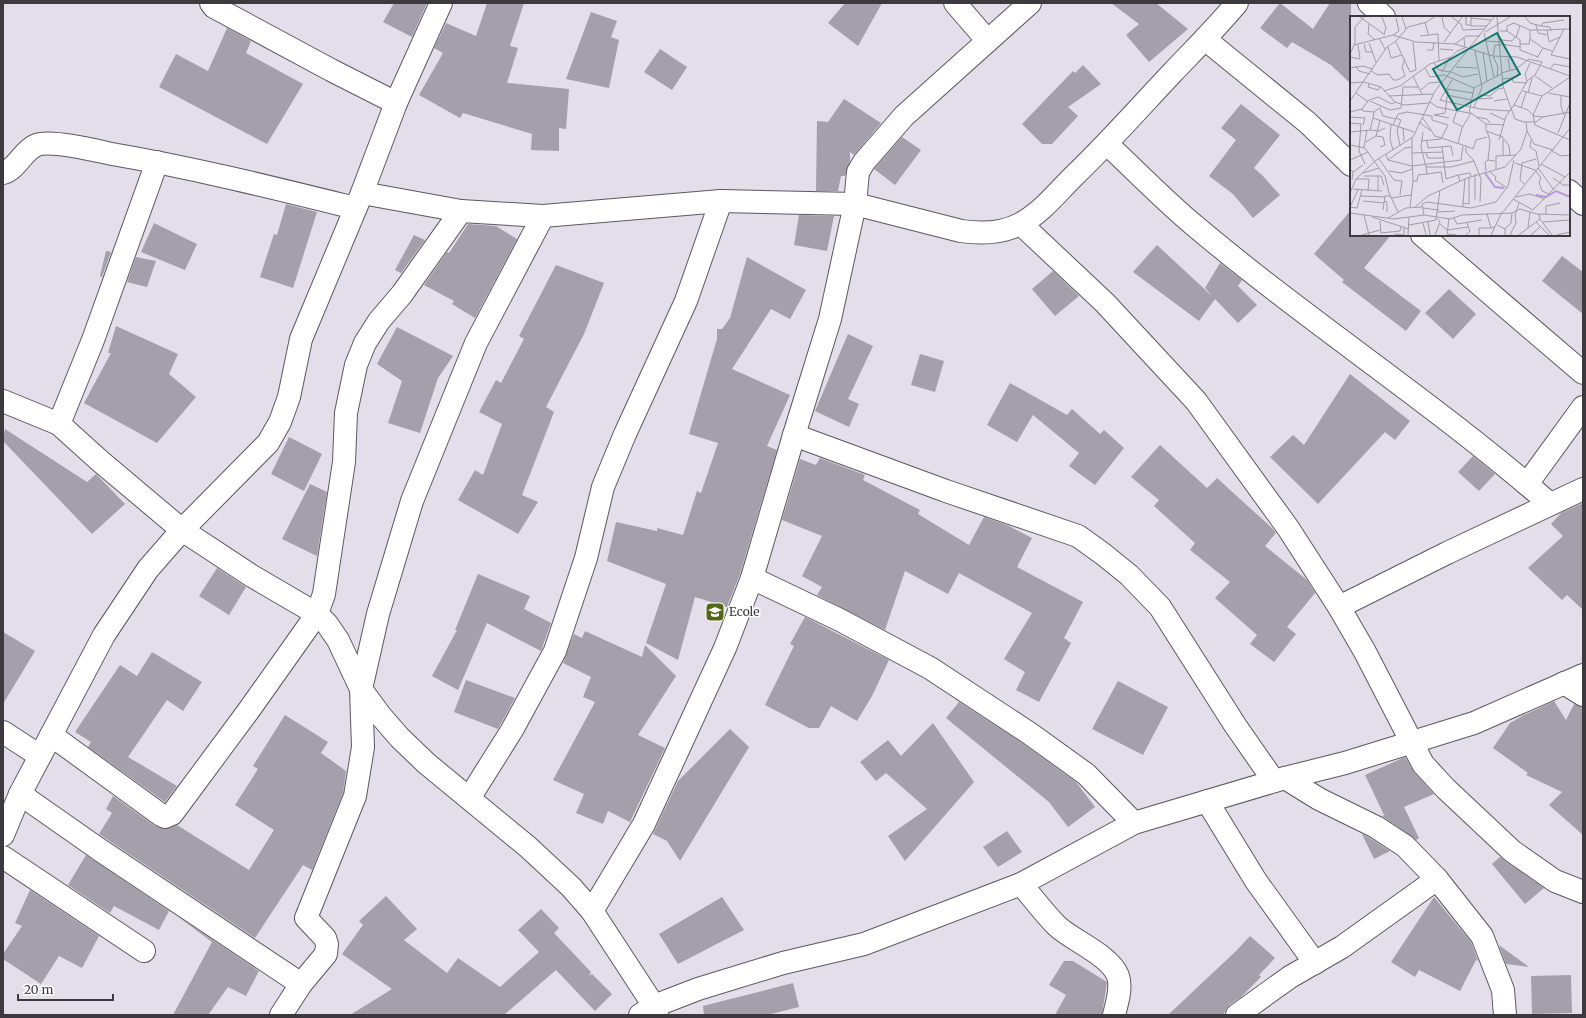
<svg xmlns="http://www.w3.org/2000/svg" width="1586" height="1018" font-family="Merriweather,serif">
<rect width="100%" height="100%" fill="#e3deea"/>
<g fill="#a49fab">
<polygon points="394,3 427,3 412,37 383,22"/>
<polygon points="487,3 524,3 510,46 518,48 507,83 569,89 566,129 559,128 559,151 531,150 532,134 463,113 460,118 419,95 443,53 434,48 446,23 476,36"/>
<polygon points="845,3 882,3 858,46 828,23"/>
<polygon points="1111,3 1156,3 1188,29 1149,62 1126,35 1139,24"/>
<polygon points="1280,3 1313,29 1330,3 1351,3 1351,84 1331,65 1292,42 1287,48 1260,28"/>
<polygon points="591,12 617,21 611,37 619,40 609,88 566,79"/>
<polygon points="227,28 251,41 246,53 303,84 267,144 159,87 176,54 208,71"/>
<polygon points="660,49 687,67 672,90 644,72"/>
<polygon points="1083,65 1101,84 1068,107 1078,116 1052,144 1042,144 1022,124 1073,71 1075,73"/>
<polygon points="844,99 881,123 854,155 850,152 850,161 845,176 841,176 838,191 816,191 817,121 828,122"/>
<polygon points="1241,104 1280,135 1254,168 1262,175 1280,195 1253,218 1233,194 1209,176 1236,140 1221,128"/>
<polygon points="902,137 921,150 895,185 874,169"/>
<polygon points="286,204 317,212 293,288 260,277 274,234 277,235"/>
<polygon points="1351,210 1351,235 1391,235 1364,268 1421,311 1406,331 1342,282 1344,280 1314,254"/>
<polygon points="799,215 834,216 827,251 794,245"/>
<polygon points="154,223 197,244 185,270 141,252"/>
<polygon points="468,224 496,226 517,239 475,318 452,304 454,301 424,285 447,252 449,253"/>
<polygon points="414,235 425,240 401,273 395,270"/>
<polygon points="1157,245 1213,297 1205,288 1220,263 1242,280 1238,286 1257,305 1238,323 1215,299 1199,321 1133,272"/>
<polygon points="106,251 111,252 102,277 100,276"/>
<polygon points="1562,256 1583,272 1583,314 1542,281"/>
<polygon points="136,257 156,261 147,287 127,282"/>
<polygon points="747,257 806,290 790,319 771,309 732,369 790,395 767,446 777,450 740,574 727,607 695,597 678,660 646,643 666,584 607,561 616,522 657,531 657,528 683,535 697,491 701,493 718,443 689,434 717,339 717,329 722,329 730,318"/>
<polygon points="556,265 604,283 584,334 546,407 554,412 522,495 538,502 518,534 458,500 475,470 483,475 502,424 479,412 496,380 501,383 524,339 519,336"/>
<polygon points="1053,271 1079,296 1055,316 1032,289"/>
<polygon points="1449,289 1476,314 1453,339 1425,313"/>
<polygon points="116,326 178,354 169,374 196,397 157,443 84,403 111,353 108,353"/>
<polygon points="397,327 453,356 438,378 420,433 388,423 402,381 377,364"/>
<polygon points="848,334 873,346 848,399 859,404 849,427 815,411"/>
<polygon points="920,354 944,361 935,392 911,385"/>
<polygon points="1350,374 1410,421 1395,440 1385,432 1318,504 1270,457 1293,435 1304,445"/>
<polygon points="1010,383 1067,415 1072,409 1100,434 1104,430 1124,448 1095,485 1069,466 1079,453 1033,415 1017,442 987,425"/>
<polygon points="5,429 87,482 96,474 125,504 92,534 3,441"/>
<polygon points="289,437 322,454 304,491 271,474"/>
<polygon points="1160,445 1207,488 1217,478 1273,529 1276,533 1265,546 1307,580 1315,593 1287,627 1296,634 1274,662 1250,644 1257,635 1215,598 1230,582 1190,550 1195,543 1154,506 1159,500 1131,477"/>
<polygon points="1473,456 1495,474 1479,491 1458,472"/>
<polygon points="820,458 865,475 863,480 920,510 918,514 969,545 984,517 1007,525 1032,538 1017,567 1083,602 1064,638 1071,643 1039,702 1016,690 1025,672 1004,659 1032,613 959,573 948,594 905,571 885,630 817,595 822,587 802,576 822,536 782,520 800,459 816,465"/>
<polygon points="310,484 327,492 317,556 282,539"/>
<polygon points="1583,503 1583,610 1567,595 1562,600 1528,568 1563,536 1551,524 1561,513"/>
<polygon points="217,568 246,587 229,615 199,596"/>
<polygon points="478,574 530,596 524,609 551,623 541,651 487,623 458,690 432,676 457,630 455,630"/>
<polygon points="805,617 889,660 872,696 857,721 831,706 819,728 809,728 765,705 794,646 790,644"/>
<polygon points="585,631 642,657 645,645 676,676 638,735 665,748 630,822 608,811 603,824 576,813 584,794 553,780 595,702 583,697 591,677 563,663 574,634 582,638"/>
<polygon points="3,632 35,651 3,704"/>
<polygon points="152,652 202,682 183,711 167,700 128,757 177,786 165,802 88,747 91,742 75,732 120,665 137,676"/>
<polygon points="466,680 515,698 498,729 454,712"/>
<polygon points="1118,681 1168,707 1143,755 1092,729"/>
<polygon points="1554,701 1566,720 1574,704 1583,707 1583,835 1549,805 1562,792 1526,775 1528,773 1493,748 1510,723 1524,715"/>
<polygon points="959,702 1022,743 1076,782 1095,807 1068,827 1049,802 946,718"/>
<polygon points="285,715 328,742 321,753 346,771 343,793 312,870 303,865 255,938 99,834 112,813 106,809 113,796 155,826 165,829 177,825 249,870 274,830 235,805 258,769 253,766"/>
<polygon points="933,723 974,782 905,861 888,836 927,809 886,773 876,781 860,762 888,740 901,756"/>
<polygon points="730,729 749,747 680,861 667,841 653,834 678,781"/>
<polygon points="1405,757 1414,772 1434,794 1404,807 1419,838 1416,840 1382,816 1388,814 1384,815 1365,775"/>
<polygon points="1007,831 1022,852 998,867 983,847"/>
<polygon points="1362,834 1370,838 1390,851 1374,859"/>
<polygon points="86,855 169,911 159,930 114,906 110,913 68,885"/>
<polygon points="1500,857 1505,861 1544,888 1525,904 1492,864"/>
<polygon points="30,890 99,936 82,968 59,956 41,984 3,959 3,954 22,926 15,923"/>
<polygon points="386,896 417,929 404,940 447,973 458,958 500,987 539,952 518,930 541,909 559,928 554,933 591,972 589,976 592,974 612,994 595,1011 556,970 504,1015 350,1015 392,989 342,954 363,925 359,921"/>
<polygon points="722,897 744,930 678,964 659,934"/>
<polygon points="1434,897 1471,942 1478,961 1476,960 1460,991 1419,970 1415,977 1391,962"/>
<polygon points="177,916 259,971 246,996 228,987 208,1015 173,1015 212,942"/>
<polygon points="1250,936 1275,958 1259,975 1261,977 1241,997 1229,1005 1223,1015 1168,1015 1236,951"/>
<polygon points="1499,945 1529,967 1506,964"/>
<polygon points="1064,961 1073,961 1107,982 1102,1015 1055,1015 1066,995 1049,985"/>
<polygon points="1571,975 1572,1013 1532,1014 1531,976"/>
<polygon points="793,983 799,1007 767,1015 704,1015 703,1006"/>
</g>
<g fill="none" stroke-linecap="round" stroke-linejoin="round">
<g stroke="#5c5862" stroke-width="24">
<g id="minor">
<polyline points="211,3 214,7 331,70 396,103"/>
<polyline points="955,3 987,40"/>
<polyline points="1369,3 1384,17"/>
<polyline points="1206,40 1308,123 1351,165"/>
<path d="M1107 144C1136 171 1165 201 1195 226 1310 323 1437 405 1550 504"/>
<path d="M3 173C18 169 24 147 40 144 57 141 94 150 112 154 194 168 274 188 355 208"/>
<polyline points="1569,191 1583,204"/>
<path d="M362 193 461 211 543 216 721 201 855 204 961 231C981 234 1001 234 1020 224 1042 213 1059 190 1077 173 1110 141 1141 106 1173 72 1195 49 1217 27 1237 3"/>
<polyline points="1021,224 1105,303 1196,401 1288,528 1339,607 1365,652 1423,764 1445,788 1512,851 1555,881 1583,892"/>
<polyline points="1422,235 1583,373"/>
<polyline points="3,401 59,424 100,461 182,530 252,576 317,614 327,624 338,640 361,689 380,715 400,738 426,763 528,847 571,887 592,911 654,1006 657,1015"/>
<polyline points="59,424 93,340 157,162"/>
<polyline points="794,435 946,491 1078,536 1103,554 1129,575 1160,607 1235,725 1274,781"/>
<polyline points="1527,484 1583,407"/>
<polyline points="752,578 840,620 930,668 1029,733 1086,774 1134,823"/>
<polyline points="1339,607 1447,553 1583,489"/>
<polyline points="1564,683 1583,695"/>
<polyline points="3,732 40,756"/>
<polyline points="51,735 161,815 165,817 172,814 249,710 317,614 324,594 330,554 344,462 346,413 356,365 365,343 379,321 402,294 461,211"/>
<polyline points="1285,778 1319,799 1376,827 1405,846 1437,879 1482,936 1503,990 1505,1015"/>
<polyline points="20,794 100,850 301,984"/>
<polyline points="470,797 512,730 555,651 586,558 603,487 625,434 686,301 721,201"/>
<polyline points="1207,801 1256,881 1315,963"/>
<polyline points="3,835 20,794 104,635 148,569 182,530 268,443 280,422 289,397 301,339 362,193 396,103 441,3"/>
<polyline points="3,857 144,951"/>
<path d="M1021 884C1033 898 1044 913 1057 926 1073 941 1110 955 1118 976 1122 988 1117 1003 1114 1015"/>
<polyline points="592,911 644,824 725,648 752,578 794,435 830,319 855,204 858,172 864,162 904,116 1030,3"/>
<polyline points="281,1015 301,984 326,954 327,944 325,938 306,918 355,796 363,747 361,689 378,614 412,501 476,343 543,216"/>
<polyline points="640,1015 654,1006 698,989 783,963 864,944 1021,884 1134,823 1285,778 1345,763 1474,723 1583,675"/>
<polyline points="1237,1015 1290,977 1342,947 1437,879"/>
</g>
</g>
<use href="#minor" stroke="#fff" stroke-width="22"/>
</g>
<defs>
<g id="school-square" transform="scale(1)"><rect x="-9" y="-9" width="18" height="18" rx="4" fill="#526817" stroke="#fff"/><path d="M0-5L7-2L0 1L-7-2ZM-4 1L0 2.5L4 1V4Q0 6-4 4Z" fill="#fff"/></g>
</defs>
<g fill-rule="evenodd">
<use href="#school-square" x="715" y="612"/>
</g>
<g text-anchor="middle" stroke-width="3" stroke-linejoin="round" paint-order="stroke">
<g font-size="12" fill="#3c3a3f" stroke="#fff" text-anchor="start">
<text x="729" y="616">Ecole</text>
</g>
</g>
<g transform="translate(1350 16)">
<rect width="220" height="220" fill="#e3deea"/>
<path fill="none" stroke="#b79adc" stroke-width="2" d="M135 157 145 171 154 172M186 179 196 181 206 175 220 181"/>
<path fill="none" stroke="#a09ca6" stroke-width="1" d="M10 1 35 19M32 1 36 12 34 18M52 1 56 13M92 1 94 11 100 17M102 1 111 8 113 14 135 13M116 1V9H121M121 1V10H137M147 1 153 70 165 103 174 106H186L193 101 220 96M175 1 180 7 191 10 193 7 214 4M121 2 141 4M75 6 78 18M19 8 18 18 25 24M186 9 188 17 197 19M191 10 200 11 201 15M220 13H214L201 39 220 43M180 14V23L193 32M150 15H157V10L164 7 180 14H197M157 15 170 24V34L188 41M135 16 160 1M134 17 144 61M43 19 49 15 46 2M70 20 88 18 89 45M210 21 199 26 197 14 214 13M29 22 35 33M166 22 170 9M151 24 162 25 165 21M135 25 151 26M46 26 60 56 66 54M63 26 66 54M94 26 112 1M19 27 26 46M14 28 16 36H23M105 28 116 20H130M151 28 171 31M170 28H179L180 23M4 29 43 19 66 26 105 28 143 40 167 41 220 60M38 31 41 42 52 39M90 33 103 34M77 34H83L84 26M133 36 137 66M0 38 5 27V11L14 1M0 41 10 43 8 29M158 42 160 55M187 42 193 32 202 35M84 47 89 54 100 56M6 50 9 55 20 58M106 51 127 52M0 52 13 50 23 53M75 52 80 61 94 59 124 72M201 52 204 48 220 51M21 55 28 59 39 58 43 64H47L55 60 52 51 55 43M92 56 100 41M101 56 113 61 128 58M151 57 166 53 179 43 192 46 185 59 177 65 164 89 178 94 184 100 193 101M63 60 72 78M147 60 148 51 143 40 145 29H151M185 60 202 72M152 63 162 62 163 66 177 67M102 64 90 84 130 93 160 95M177 65 175 58 180 47M0 67 14 66 31 71 45 86 54 89 79 87M19 68 18 71 28 74 30 71M52 71H68M97 73 123 77M71 74 79 67 91 66M34 75 50 70 80 48 101 41 107 35 115 32 114 22M173 75 192 80 220 61M6 77 17 85 28 81 42 88 45 86M178 77 182 62M198 77 220 81M97 79 121 84M130 79 140 80 148 73 153 72M211 79V90L214 99M39 80 83 78M192 80 183 99 185 109 220 124M128 83 143 82M0 85 37 31 46 25 58 11 77 6 84 1M20 85 40 94 51 92 53 72M144 85 157 83M80 86 87 91 119 97M31 91 24 96 23 102 64 116M124 91 132 71 125 35M171 92 176 76M12 93 13 95 24 96M30 93 33 100 46 103M107 94 103 106 113 111M0 96 12 93 18 85M121 97 136 108V115L153 121V139M140 97 155 104M84 99 95 97 98 74M84 99 99 102M0 101 15 102 13 109M72 101 85 120 116 130V136L124 145 131 163 130 186M127 101 137 103 140 107M46 102 51 104 47 114 50 130M69 106 81 115M0 107 11 108 9 135 15 148M41 108 40 123 43 134M136 108 154 109M43 109 48 98 57 96 82 100V104L98 109 91 123 71 125M53 112 54 125M20 114 29 115 35 112M137 115 140 125 138 144 145 145M177 115 184 128 203 134M0 116 20 114 23 102M73 116 71 131 76 151H101L124 145M208 117 220 87M26 120 30 104M62 122V137L93 136M154 123 159 130 160 139M149 124 156 100 164 89M181 124 180 131 186 135 189 150M77 125 78 132 101 130 103 140M16 126 26 120 33 121 35 129 30 131M108 127 112 112 121 97H119L124 72 151 58M0 129 15 132 29 152M92 130 96 163 108 159 110 165M116 130 123 133 126 124 137 121M14 131 17 114M202 135 211 140 220 139M62 137 63 165M76 137 78 142H94M36 138 38 144 55 132 62 131M29 143 44 164 52 165 50 179M0 144 18 136M38 144 62 150 111 144 113 130M165 147 185 154 191 162 189 166 192 175 199 178M191 148 215 161M76 151 77 158 91 156 93 167M188 152 204 174M0 153 3 156 2 164M146 153V140L166 139M39 155 51 157 62 153M136 155 135 146 138 144M139 155 146 161 145 164 157 172M3 156 13 149M13 157 29 152 35 160 39 177 48 196M125 158V184M108 159 120 157 121 160M14 160H31L34 169M28 160V175M203 162 213 169H220M6 163H19L18 175M174 168 170 164 172 147 186 143M3 173 32 175M0 177 6 163 25 145 63 121 85 75 144 1M11 180 35 181M166 181 180 178 195 183M41 182 61 179M163 183 183 194 220 156M13 185 34 187M34 185 37 186V196M113 187 115 163M0 191 7 192 12 174M0 191 8 174M60 191 63 165H67L68 159 77 158M65 191 78 180 117 162 155 151 171 133 177 115 176 106M113 191V187L119 188V161M73 192 89 194M33 194 35 180H40M88 196 105 195M153 196 220 112M0 197 44 203 74 199 100 203 112 199 162 197 170 193 187 198 220 199M137 198 141 212 145 211M189 198 190 203 202 219M196 198V190L210 187M14 199 19 219M74 199 72 188 77 186 121 192 146 186 158 170 164 144M22 201 59 213M38 202 56 192 72 191M104 202 107 208 132 204M99 203 97 218 106 219M30 205 31 217 50 215 51 211M78 206 80 219M186 206 199 219M193 206 220 204M73 207 76 219M90 208 97 214 118 211M59 209 86 204 90 174M147 209 155 213V219M178 212 180 196M155 213 161 207 162 197M44 218 54 219V212M12 219 30 214M58 219 59 201M85 219 90 206 88 203M116 219 120 215 117 207M129 219V212H141M141 219 152 196M160 219 166 207 165 199 169 187M169 219 190 203M181 219 190 211M207 219 220 216"/>
<path fill="#0f766e" fill-opacity="0.15" stroke="#0f766e" stroke-width="2" d="M147 17 170 58 107 94 83 53Z"/>
<rect width="220" height="220" fill="none" stroke="#3c3a3f" stroke-width="2"/>
</g>
<rect width="1586" height="1018" fill="none" stroke="#3c3a3f" stroke-width="8"/>
<path d="M18 994v6h95v-6" fill="none" stroke="#3c3a3f" stroke-width="2"/>
<text x="24" y="994" font-size="12" fill="#3c3a3f" stroke="#ffffff" stroke-width="3" paint-order="stroke">20 m</text>
</svg>
